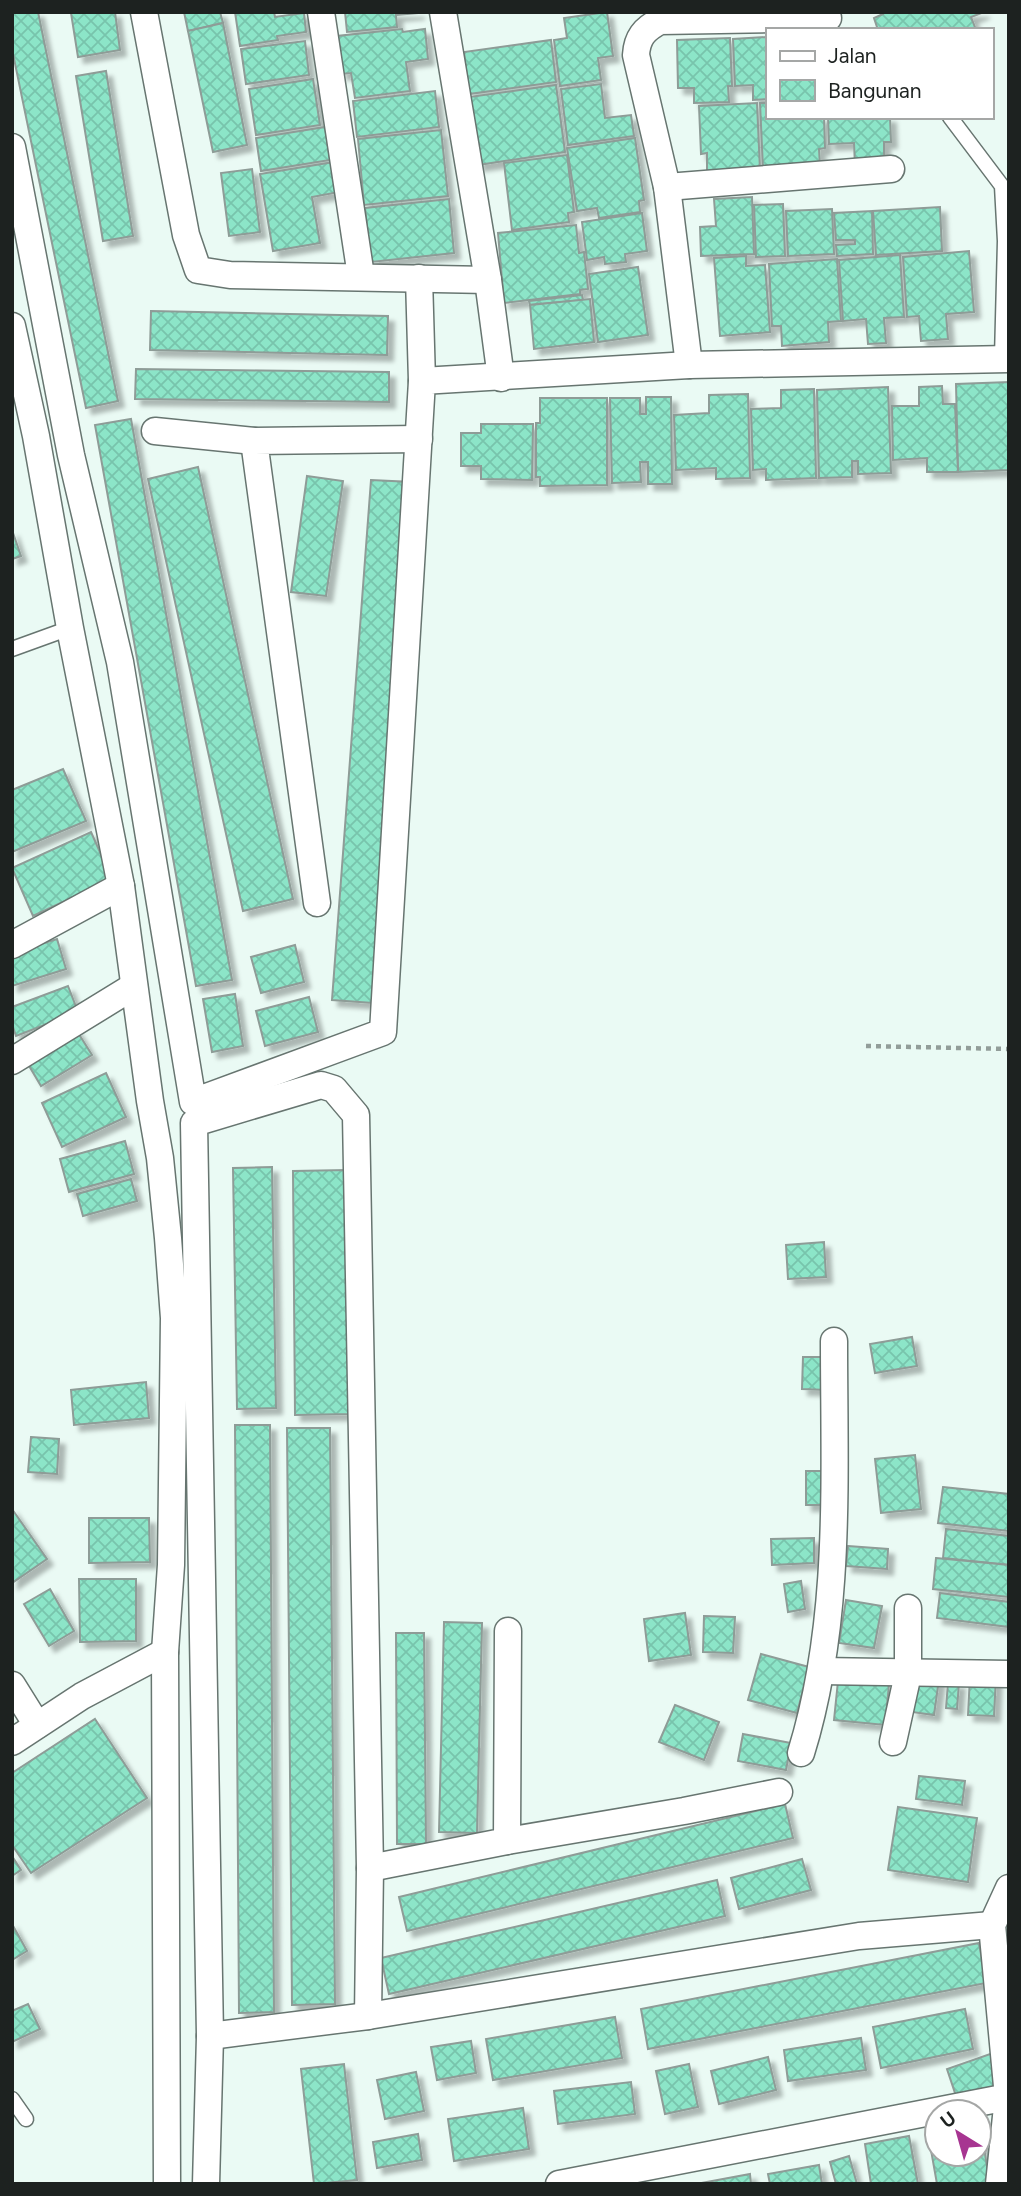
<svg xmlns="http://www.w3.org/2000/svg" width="1021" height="2196" font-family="Figtree,sans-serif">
<defs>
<pattern id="building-cross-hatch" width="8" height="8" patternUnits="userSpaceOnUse" patternTransform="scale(1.75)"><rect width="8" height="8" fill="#8ce5c8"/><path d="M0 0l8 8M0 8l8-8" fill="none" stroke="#78c4ac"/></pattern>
<filter id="shadow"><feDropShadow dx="6" dy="6" stdDeviation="2" flood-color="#0004"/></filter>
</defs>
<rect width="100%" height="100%" fill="#eafaf4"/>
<g fill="url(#building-cross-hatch)" stroke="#8e9c97" stroke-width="2" filter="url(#shadow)">
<polygon points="12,12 38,12 118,401 86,408 12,49"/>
<polygon points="115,12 120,50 78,57 71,13"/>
<polygon points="184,12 220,12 223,23 188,31"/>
<polygon points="235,12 274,12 275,17 304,13 306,32 277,36 278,40 240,46"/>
<polygon points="345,12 418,12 418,13 396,15 397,27 347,32"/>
<polygon points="607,12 613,56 598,58 601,80 560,86 554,40 567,38 564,18"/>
<polygon points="882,12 984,12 971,17 976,30 878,30 874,18 883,14"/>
<polygon points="223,23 247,145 213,152 188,31"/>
<polygon points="402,29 403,32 425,29 428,59 406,62 410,91 355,98 351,73 341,74 337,36"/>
<polygon points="767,37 767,99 753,100 753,85 735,86 733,39"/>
<polygon points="730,38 732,86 728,86 729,102 694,103 694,88 678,88 677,40"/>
<polygon points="551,40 556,82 469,94 464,52"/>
<polygon points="305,41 309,75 246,84 241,49"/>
<polygon points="106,71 133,236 103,241 76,76"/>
<polygon points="313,79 320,125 256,135 249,89"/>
<polygon points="601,84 605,118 631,115 634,136 568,145 561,89"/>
<polygon points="556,85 565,152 478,165 469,97"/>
<polygon points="435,91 439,127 357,137 353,101"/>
<polygon points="757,103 760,170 707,172 707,153 701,154 699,106"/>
<polygon points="760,103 767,103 767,117 824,117 825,148 819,149 820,166 763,169"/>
<polygon points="828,117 890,117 891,142 884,142 884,165 855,166 854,143 829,144"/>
<polygon points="325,127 330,160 261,171 256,138"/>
<polygon points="441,130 448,196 364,205 358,139"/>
<polygon points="635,138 644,200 639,201 640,212 599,218 597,208 577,211 567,148"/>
<polygon points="567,155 574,212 568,213 569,222 512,230 504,163"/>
<polygon points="334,162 339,192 312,197 320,243 273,251 260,174"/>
<polygon points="252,169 260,232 229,236 221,173"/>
<polygon points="752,197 754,254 701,256 700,227 716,226 714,199"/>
<polygon points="449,199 454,253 371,262 365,208"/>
<polygon points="783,204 785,256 756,257 754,205"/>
<polygon points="940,207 942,251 876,255 873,211"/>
<polygon points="832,209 834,254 788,256 786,211"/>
<polygon points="872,211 873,254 837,256 836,245 855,244 855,240 836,240 834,213"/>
<polygon points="642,213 647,251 625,254 626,262 605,264 604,257 587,260 582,222"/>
<polygon points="576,225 579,253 584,252 588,289 580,290 580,294 504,303 498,233"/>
<polygon points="969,251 974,312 946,314 948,339 921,341 919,316 907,317 903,257"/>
<polygon points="900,255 904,317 884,318 886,343 868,344 866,319 843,321 839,260"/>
<polygon points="746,256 746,266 765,265 770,332 720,336 714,258"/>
<polygon points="837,259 841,321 828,322 829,342 782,346 781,326 772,326 769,264"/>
<polygon points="638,267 648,335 598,342 589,274"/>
<polygon points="582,295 583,300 530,305 529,301"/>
<polygon points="590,299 594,342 534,349 530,305"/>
<polygon points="151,311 388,316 387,355 150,350"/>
<polygon points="136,369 389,372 389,402 135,399"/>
<polygon points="1009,382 1009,470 958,472 956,384"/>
<polygon points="942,386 943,404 955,404 958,472 927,472 927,458 893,460 892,406 919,406 919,387"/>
<polygon points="888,387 891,473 858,474 858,461 852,461 852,477 819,478 817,390"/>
<polygon points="814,389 816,478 766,480 766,469 753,470 751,409 781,408 781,390"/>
<polygon points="748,394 750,478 716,479 716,468 676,470 674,415 709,413 709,395"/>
<polygon points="646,397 671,397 672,484 648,484 648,462 640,462 641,482 612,483 610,398 640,398 640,414 646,414"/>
<polygon points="540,398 607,398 607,485 540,486 540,477 536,477 536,423 540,423"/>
<polygon points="131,419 232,980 196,986 95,425"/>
<polygon points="481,424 533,424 532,480 481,479 481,466 461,466 461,433 481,433"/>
<polygon points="198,467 293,899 243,911 148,479"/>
<polygon points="307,476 343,481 326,596 291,592"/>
<polygon points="371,480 412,482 373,1003 332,1000"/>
<polygon points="12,530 21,556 12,559"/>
<polygon points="63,769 86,821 12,852 12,790"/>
<polygon points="91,832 112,879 33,916 12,868"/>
<polygon points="57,939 66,969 12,986 12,953"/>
<polygon points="295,945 304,982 261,993 251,957"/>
<polygon points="68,986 78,1012 16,1036 12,1024 12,1007"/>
<polygon points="235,994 243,1046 212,1052 203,999"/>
<polygon points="309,997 318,1032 265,1046 256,1011"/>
<polygon points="75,1028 92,1055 41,1086 25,1059"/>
<polygon points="106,1073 126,1117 62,1147 42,1103"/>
<polygon points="125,1141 134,1174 69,1192 60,1159"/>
<polygon points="272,1167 276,1408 237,1409 233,1168"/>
<polygon points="346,1170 349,1414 295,1415 293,1171"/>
<polygon points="131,1179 137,1201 83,1216 77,1194"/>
<polygon points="824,1242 826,1277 788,1279 786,1245"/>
<polygon points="912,1337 917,1366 875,1373 870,1344"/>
<polygon points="803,1357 827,1357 827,1390 802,1389"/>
<polygon points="146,1382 149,1418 74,1425 71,1390"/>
<polygon points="235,1425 270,1425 274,2012 239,2013"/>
<polygon points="287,1428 330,1428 335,2004 292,2005"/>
<polygon points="31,1437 59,1439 57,1474 28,1472"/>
<polygon points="915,1455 921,1509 881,1513 875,1459"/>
<rect x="806" y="1471" width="20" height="34"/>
<polygon points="943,1487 1009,1494 1009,1531 938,1523"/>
<polygon points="12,1509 47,1559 12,1583"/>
<polygon points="89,1518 149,1518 150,1562 89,1563"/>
<polygon points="946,1529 1009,1536 1009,1565 943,1558"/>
<polygon points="814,1538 814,1563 772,1565 771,1539"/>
<polygon points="848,1546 888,1549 887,1569 846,1566"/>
<polygon points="936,1558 1009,1565 1009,1597 933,1589"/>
<polygon points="79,1579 136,1579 136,1641 80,1642"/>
<polygon points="801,1581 805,1609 788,1612 784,1584"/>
<polygon points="50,1589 74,1631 49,1646 24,1604"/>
<polygon points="940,1593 1009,1602 1009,1627 937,1618"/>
<polygon points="846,1600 882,1606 874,1648 839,1643"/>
<polygon points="685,1613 691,1655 649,1661 644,1619"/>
<polygon points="704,1616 735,1617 733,1653 703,1652"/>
<polygon points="444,1622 482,1623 477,1833 439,1832"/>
<polygon points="396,1633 424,1633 426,1844 397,1844"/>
<polygon points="761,1654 809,1667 797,1713 748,1700"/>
<polygon points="917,1676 939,1679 934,1715 912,1712"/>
<polygon points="970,1676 996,1677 994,1716 968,1715"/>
<polygon points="838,1681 889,1685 885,1725 834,1720"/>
<polygon points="948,1683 959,1683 957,1709 946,1708"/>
<polygon points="675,1705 719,1722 704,1760 659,1742"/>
<polygon points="95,1719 147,1798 31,1873 12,1845 12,1773"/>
<polygon points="743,1734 791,1743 786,1770 738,1761"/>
<polygon points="919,1776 965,1781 962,1805 916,1799"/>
<polygon points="785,1804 793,1838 407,1931 399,1897"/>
<polygon points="898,1807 977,1818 968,1882 888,1870"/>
<polygon points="12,1856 21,1870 12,1876"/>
<polygon points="802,1859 811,1890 739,1909 731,1878"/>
<polygon points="717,1880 725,1916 389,1994 381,1958"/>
<polygon points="12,1924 27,1951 12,1960"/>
<polygon points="979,1943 986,1983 648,2049 641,2009"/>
<polygon points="28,2004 40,2029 12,2042 12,2011"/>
<polygon points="965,2009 973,2049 881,2068 873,2027"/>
<polygon points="615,2017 622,2058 493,2080 486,2039"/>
<polygon points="861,2038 866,2070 788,2081 784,2050"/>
<polygon points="471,2041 476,2073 437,2080 431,2047"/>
<polygon points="993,2053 1003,2084 957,2099 947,2069"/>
<polygon points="768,2057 776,2090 719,2104 711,2071"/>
<polygon points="344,2064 357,2180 314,2184 301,2069"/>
<polygon points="689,2064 698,2107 665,2114 656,2071"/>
<polygon points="416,2072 424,2111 385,2119 377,2080"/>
<polygon points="631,2082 635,2114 558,2124 554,2091"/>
<polygon points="523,2108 529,2149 454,2161 448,2119"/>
<polygon points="980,2124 990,2184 937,2184 928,2133 937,2131 937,2154 979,2154"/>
<polygon points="418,2134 422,2160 377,2168 373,2142"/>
<polygon points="909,2136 918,2184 871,2184 865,2144"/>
<polygon points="849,2156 857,2184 836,2184 830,2162"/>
<polygon points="819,2165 822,2184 770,2184 768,2174"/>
<polygon points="750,2174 751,2184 696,2184"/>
</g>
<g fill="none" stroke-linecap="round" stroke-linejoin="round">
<g stroke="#677570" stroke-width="17">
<g id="service">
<polyline points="950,117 1002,186 1005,241 1002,358"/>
<polyline points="12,649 70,628"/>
<polyline points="12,2099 26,2119"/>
</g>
</g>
<g stroke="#677570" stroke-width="29">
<g id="minor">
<polyline points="144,12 186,235 198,270 230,275 488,280"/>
<polyline points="321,12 361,276"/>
<polyline points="443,12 488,280 501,378"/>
<polyline points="12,147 71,455 120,662 193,1102 383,1032 422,381 689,365 1009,359"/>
<polyline points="667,187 891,169"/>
<polyline points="419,278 422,381"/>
<polyline points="12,326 36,436 70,628 121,886 150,1101 160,1158 168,1238 174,1318 171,1565 165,1652 167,2184"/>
<path d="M689 365 667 187 636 55C637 38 644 29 660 21L828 18"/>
<polyline points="155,431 254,441"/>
<polyline points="317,903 254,441 419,439"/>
<polyline points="12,945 121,886"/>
<polyline points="12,1061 134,986"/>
<polyline points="821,1671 1009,1674"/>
<polyline points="12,1685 37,1725"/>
<polyline points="12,1742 82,1696 165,1652"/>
<polyline points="893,1742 908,1674 908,1608"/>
<path d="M801 1753C842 1621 834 1478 834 1341"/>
<polyline points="507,1841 684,1811 779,1792"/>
<polyline points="370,1868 507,1841 508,1631"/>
<polyline points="210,2036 368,2016 859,1936 992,1925"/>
<polyline points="206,2184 210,2036 194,1123 321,1085 334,1089 356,1115 370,1868 368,2016"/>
<polyline points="559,2184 1008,2097"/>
<polyline points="999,2184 1008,2097 992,1925 1009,1888"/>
</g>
</g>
<polyline stroke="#929d99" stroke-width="4.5" stroke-dasharray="5 5" stroke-linecap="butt" points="866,1046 1009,1049"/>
<use href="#service" stroke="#fff" stroke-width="14"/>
<use href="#minor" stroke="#fff" stroke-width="26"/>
</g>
<rect width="1021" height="2196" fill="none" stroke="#1d2220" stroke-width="28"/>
<rect x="766" y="28" width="228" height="91" fill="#ffffff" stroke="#a5a7a6" stroke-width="2"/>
<rect x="780" y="51" width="35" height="10" fill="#ffffff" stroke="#a5a7a6" stroke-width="2"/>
<text x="828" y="63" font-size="21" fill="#1d2220">Jalan</text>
<rect x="780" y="80" width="35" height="21" fill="url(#building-cross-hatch)" stroke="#a5a7a6" stroke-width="2"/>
<text x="828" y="98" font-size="21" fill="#1d2220">Bangunan</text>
<g transform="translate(958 2133) rotate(323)"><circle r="33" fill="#ffffff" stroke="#a5a7a6" stroke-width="2"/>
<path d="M0-5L12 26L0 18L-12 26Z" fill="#a73591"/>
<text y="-10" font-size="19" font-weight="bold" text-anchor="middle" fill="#1d2220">U</text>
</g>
</svg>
